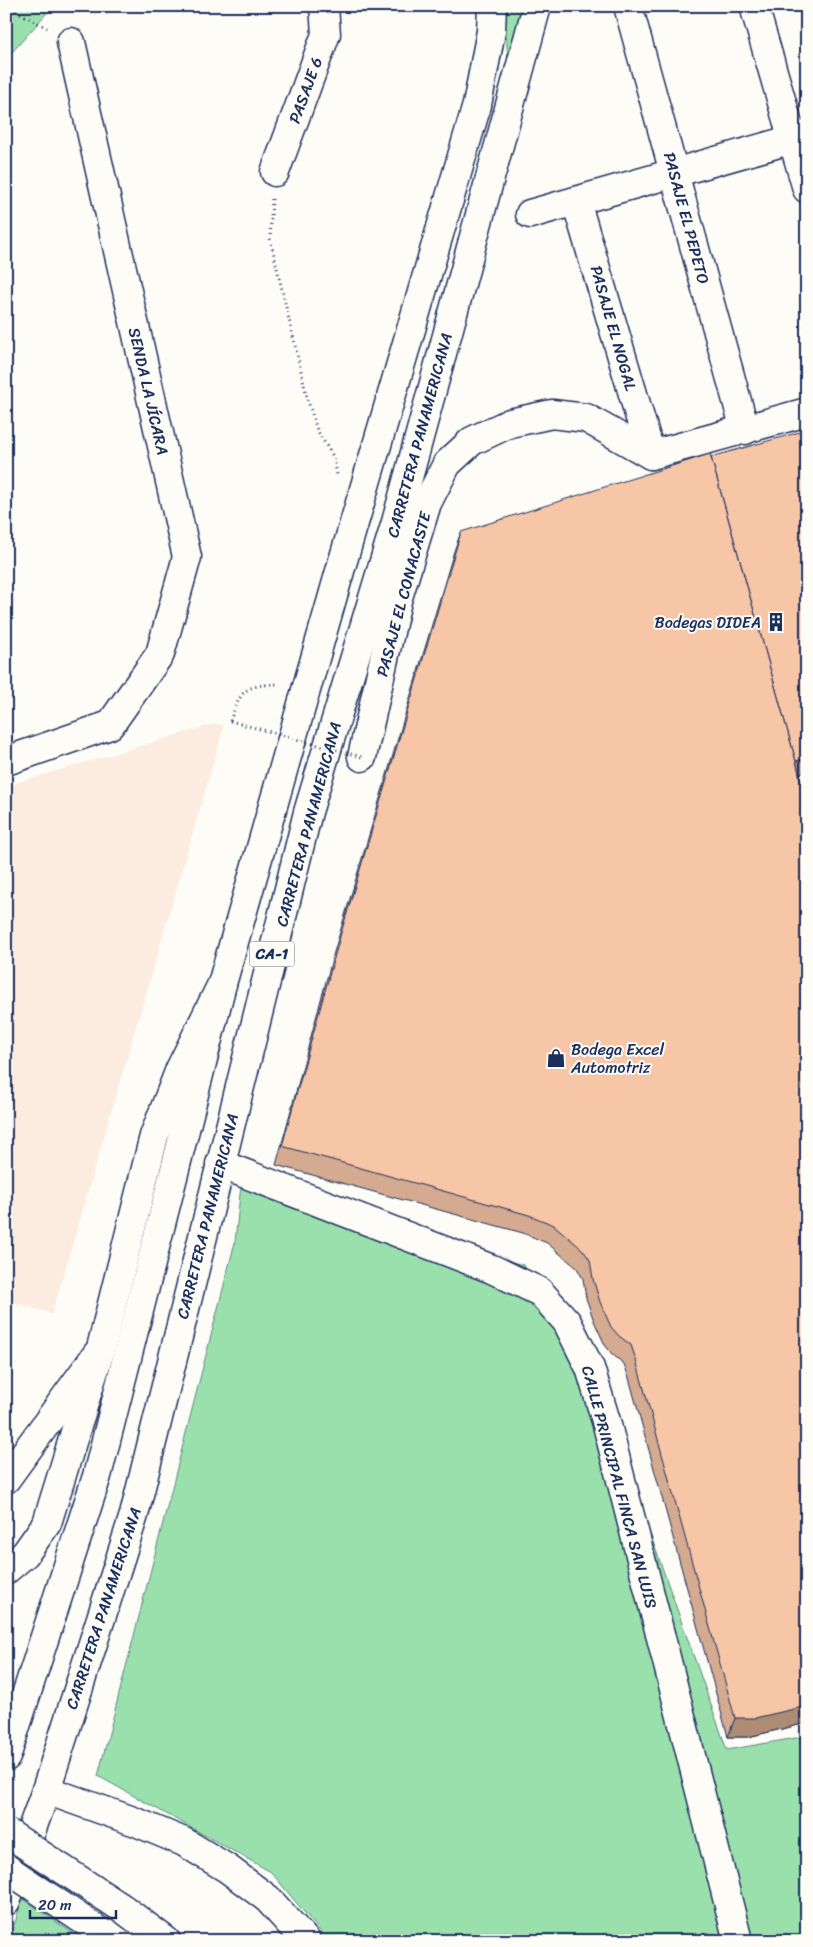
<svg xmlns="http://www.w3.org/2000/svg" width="813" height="1947" font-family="Sriracha,sans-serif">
<rect width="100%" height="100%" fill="#fdfcf7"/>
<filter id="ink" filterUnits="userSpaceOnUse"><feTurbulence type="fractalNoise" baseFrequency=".02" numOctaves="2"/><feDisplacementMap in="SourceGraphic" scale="10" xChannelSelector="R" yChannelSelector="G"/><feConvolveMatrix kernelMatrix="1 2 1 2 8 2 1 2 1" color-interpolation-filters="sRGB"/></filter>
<g filter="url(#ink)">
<polygon fill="#fbecdf" points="214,724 224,726 52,1314 6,1300 6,786"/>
<g fill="#9ae0ad" stroke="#5a8886">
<polygon points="6,6 53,6 6,59"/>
<polygon points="504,6 525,6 508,60"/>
<polygon points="241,1185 523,1265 595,1345 625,1463 727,1750 807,1736 807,1941 328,1941 271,1872 98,1776 235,1242"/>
<polygon points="22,1898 84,1941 10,1941"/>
</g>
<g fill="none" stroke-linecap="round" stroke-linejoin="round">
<g stroke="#1b2f5e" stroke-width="31">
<g id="street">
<polyline points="628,6 745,430"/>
<polyline points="754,6 807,189"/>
<polyline points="275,172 326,34 324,6"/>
<polyline points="576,201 651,455"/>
<polyline points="530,214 807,135"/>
<polyline points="362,757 397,601 427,503 447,464 472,441 510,423 552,414 586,418 651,455 807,412"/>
<polyline points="6,761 110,725 160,654 187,557 71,42"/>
<polyline points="220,1164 492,1269 540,1292 567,1322 590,1368 606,1421 738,1941"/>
<polyline points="6,1479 97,1354"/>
<polyline points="46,1790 136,1822 184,1842 228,1869 268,1899 306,1941"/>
</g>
</g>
<g stroke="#1b2f5e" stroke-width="31">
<g id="primary">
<polyline points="6,1757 97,1476 222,984 342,564 477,105 491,31 492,6"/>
<polyline points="6,1901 46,1790 134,1515 308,812 396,522 537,6"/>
</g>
</g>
<g stroke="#1b2f5e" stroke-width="31">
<g id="highway">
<polyline points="6,1570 25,1554 47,1523 101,1348 154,1136 180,1069 222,984"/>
<polyline points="122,1908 166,1941"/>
</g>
</g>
<g stroke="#1b2f5e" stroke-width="3" stroke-dasharray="1 4" stroke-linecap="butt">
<polyline points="7,6 47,28"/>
<polyline points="272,199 270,238 308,401 317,430 334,458 337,475"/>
<path d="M230 721C242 689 243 686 278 684"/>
</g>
<use href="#street" stroke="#fdfcf7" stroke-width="28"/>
<use href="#primary" stroke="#fdfcf7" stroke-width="28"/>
<use href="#highway" stroke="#fdfcf7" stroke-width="28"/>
<g stroke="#1b2f5e" stroke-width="31" stroke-linecap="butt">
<g id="highway-bridge">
<polyline points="6,1832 122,1908"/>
<polyline points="6,1868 102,1933"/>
</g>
</g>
<polyline stroke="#1b2f5e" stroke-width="3" stroke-dasharray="1 4" stroke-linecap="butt" points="230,721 362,757"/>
<use href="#highway-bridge" stroke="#fdfcf7" stroke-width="28"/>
</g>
<polygon fill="#d4aa90" stroke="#1b2f5e" points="461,532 807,772 799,774 807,804 807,1723 748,1737 728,1737 629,1378 624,1364 612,1354 605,1345 594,1321 586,1298 583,1279 577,1268 547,1243 523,1233 276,1165 334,952 454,551"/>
<g fill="#ad8b75" stroke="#1b2f5e">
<polygon points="807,758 807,772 788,776 794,762"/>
<polygon points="807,1706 807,1723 748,1737 728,1737 735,1718"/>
</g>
<g fill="#f7c6a7" stroke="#1b2f5e">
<polygon points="807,430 807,758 796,761 711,457"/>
<polygon points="710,454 795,758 807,804 807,1706 755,1718 735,1718 636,1360 631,1345 619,1336 611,1327 600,1302 593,1279 590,1260 583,1250 554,1225 529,1215 282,1146 341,933 461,532"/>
</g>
</g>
<defs>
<g id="building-bare" transform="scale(1.5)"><path d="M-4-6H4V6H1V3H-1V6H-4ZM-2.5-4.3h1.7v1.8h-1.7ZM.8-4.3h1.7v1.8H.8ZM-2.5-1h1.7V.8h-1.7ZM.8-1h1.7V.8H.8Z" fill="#1b2f5e" stroke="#fdfcf7" stroke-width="2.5" paint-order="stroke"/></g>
<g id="shop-bare" transform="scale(1.5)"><path d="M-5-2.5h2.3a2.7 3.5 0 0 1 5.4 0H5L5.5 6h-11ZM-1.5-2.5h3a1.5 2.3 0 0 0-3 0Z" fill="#1b2f5e" stroke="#fdfcf7" stroke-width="2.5" paint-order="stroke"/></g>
</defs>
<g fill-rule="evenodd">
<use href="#building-bare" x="776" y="622"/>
<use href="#shop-bare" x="556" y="1058"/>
</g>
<g text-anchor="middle" stroke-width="4" stroke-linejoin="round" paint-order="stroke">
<rect fill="#fdfcf7" stroke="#5f6c8c" stroke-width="1" x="249.5" y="941.5" width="45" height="25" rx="4"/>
<g font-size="15" font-weight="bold" fill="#1b2f5e">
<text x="272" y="959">CA-1</text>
</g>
<g font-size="16" fill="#1b2f5e" stroke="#fdfcf7">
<text transform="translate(305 90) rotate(-70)" y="6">PASAJE 6</text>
<text transform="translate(687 218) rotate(75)" y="6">PASAJE EL PEPETO</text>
<text transform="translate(614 328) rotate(74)" y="6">PASAJE EL NOGAL</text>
<text transform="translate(149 391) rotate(77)" y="6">SENDA LA JÍCARA</text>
<text transform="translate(419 435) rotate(-75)" y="6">CARRETERA PANAMERICANA</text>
<text transform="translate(403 594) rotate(-75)" y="6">PASAJE EL CONACASTE</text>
<text transform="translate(308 824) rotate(-75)" y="6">CARRETERA PANAMERICANA</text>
<text transform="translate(207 1216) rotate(-76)" y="6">CARRETERA PANAMERICANA</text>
<text transform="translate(620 1487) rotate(75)" y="6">CALLE PRINCIPAL FINCA SAN LUIS</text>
<text transform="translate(103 1608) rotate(-72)" y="6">CARRETERA PANAMERICANA</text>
</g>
<g font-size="16" fill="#1b2f5e" stroke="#fdfcf7" text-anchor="end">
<text x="761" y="628">Bodegas DIDEA</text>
<text x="571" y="1055" text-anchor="start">Bodega Excel<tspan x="571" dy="18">Automotriz</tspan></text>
</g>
</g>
<rect width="813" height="1947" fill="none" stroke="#fdfcf7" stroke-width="25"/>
<rect x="12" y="12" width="788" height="1922" fill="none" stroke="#1b2f5e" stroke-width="2" filter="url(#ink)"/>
<path d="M30 1910v8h86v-8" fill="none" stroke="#1b2f5e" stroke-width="2.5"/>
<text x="38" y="1910" font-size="15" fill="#1b2f5e" stroke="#fdfcf7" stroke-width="4" paint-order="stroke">20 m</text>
</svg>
